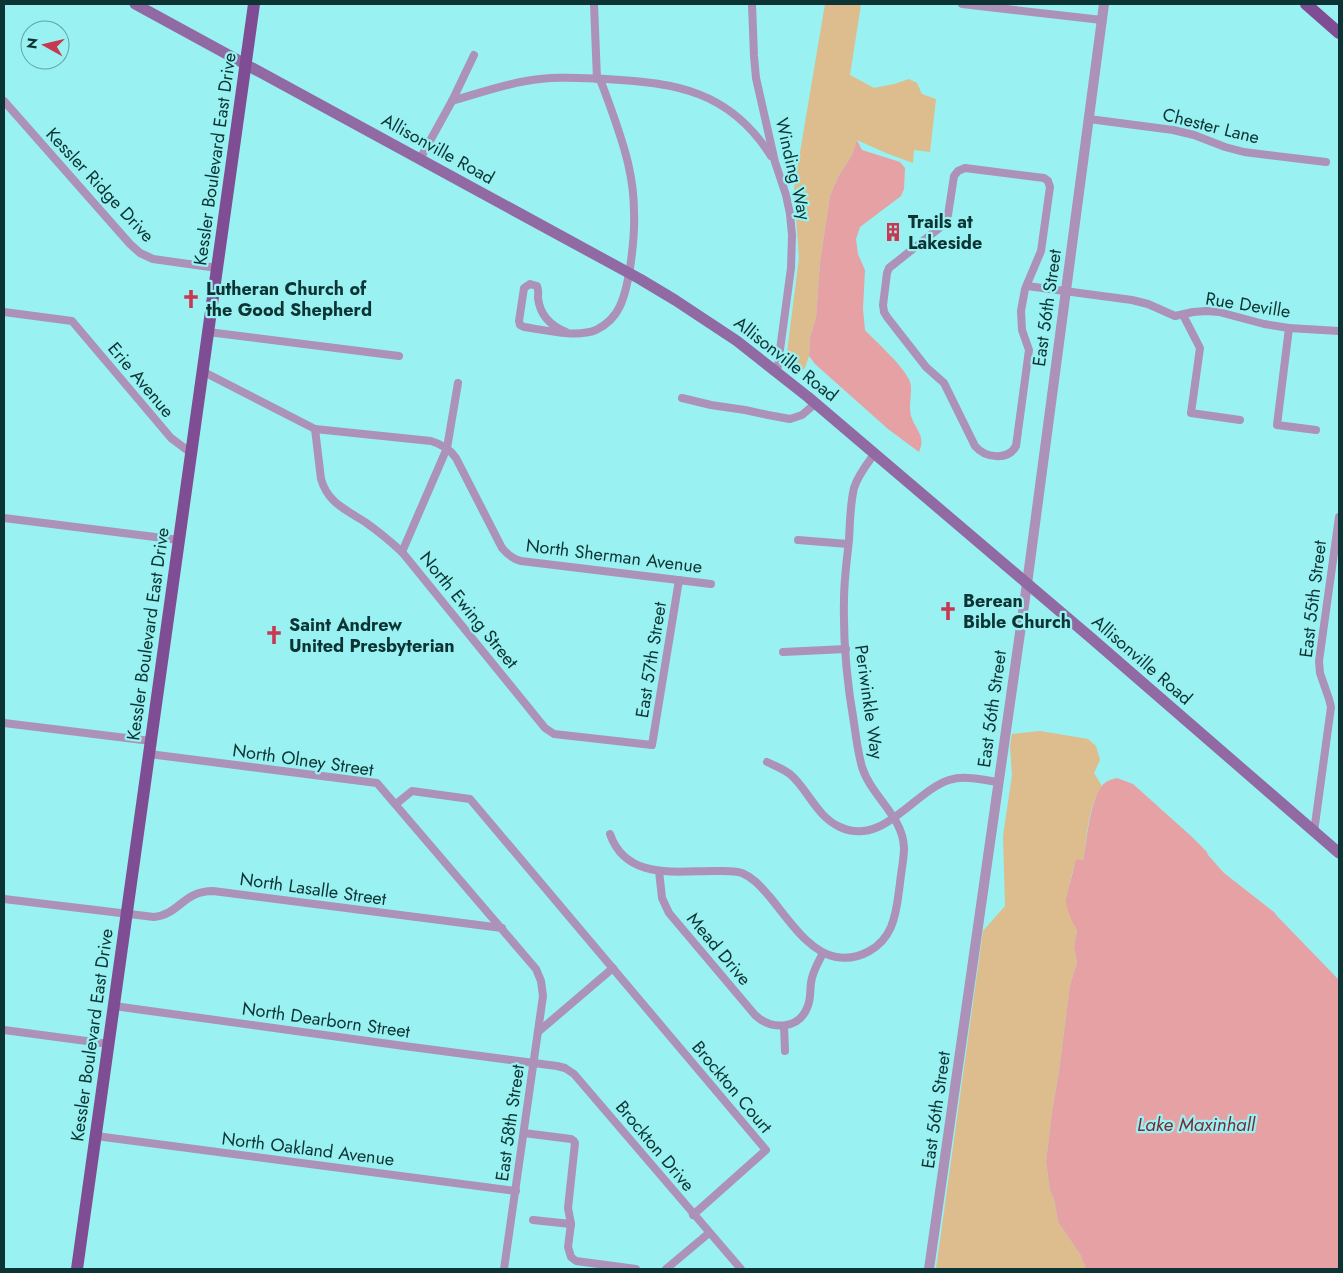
<svg xmlns="http://www.w3.org/2000/svg" width="1343" height="1273" font-family="Jost,sans-serif">
<rect width="100%" height="100%" fill="#99f1f1"/>
<g fill="#ddbc8d">
<polygon points="825,4 861,4 850,75 874,88 894,84 909,79 917,83 922,94 936,99 930,152 914,150 913,163 886,153 857,140 852,155 838,177 830,196 820,262 816,318 810,337 809,356 805,368 796,375 785,368 799,258 794,188"/>
<path d="M1040 731 1088 739 1096 746 1100 760 1094 773 1102 786C1088 805 1087 837 1083 861L1075 862 1066 899 1068 909 1077 930 1074 948 1077 963 1070 985 1059 1071 1052 1112 1046 1161 1050 1191 1054 1199 1058 1222 1080 1254 1086 1269H936L983 931 1005 906 1003 836 1012 775 1010 746 1012 734Z"/>
</g>
<g fill="#e6a1a5">
<path d="M857 140 862 150 900 162 905 168 904 189 901 196 860 227 856 239 858 254 865 270 863 309 865 330C876 342 905 367 910 382 913 391 908 405 911 416 916 431 926 435 919 452L888 429 815 364 809 356 810 337 816 318 820 262 830 196 838 177 852 155Z"/>
<path d="M1117 778 1133 784 1191 836 1207 852 1208 855 1224 873 1274 912 1277 916 1339 980V1269H1086L1080 1254 1058 1222 1054 1199 1050 1191 1046 1161 1052 1112 1059 1071 1070 985 1077 963 1074 948 1077 930C1073 923 1065 907 1066 899 1068 887 1073 875 1075 862L1077 859 1083 861C1087 841 1090 793 1106 782 1109 780 1113 779 1117 778Z"/>
</g>
<g fill="none" stroke-linecap="round" stroke-linejoin="round">
<g stroke="#ac91b8" stroke-width="8">
<polyline points="594,4 597,79"/>
<polyline points="752,4 754,56 756,78 775,162 786,195 790,214 792,235 791,268 777,372"/>
<polyline points="962,4 1102,20"/>
<polyline points="4,101 130,244 140,253 153,259 217,268"/>
<path d="M452 101C476 94 501 85 526 81 552 76 579 78 606 79 677 83 730 91 771 156"/>
<polyline points="1089,119 1173,130 1194,135 1225,147 1244,152 1326,162"/>
<polyline points="420,159 452,101 474,55"/>
<path d="M965 168 1044 178 1048 181 1050 187 1041 251 1025 289 1021 311 1022 330 1029 350 1016 446C1008 461 985 458 975 446L944 383 926 367 887 317 884 312 883 305 887 273 889 268 943 225 948 215 954 176 958 171Z"/>
<polyline points="1027,286 1132,300 1148,304 1175,316 1193,312 1206,311 1219,312 1264,324 1289,328 1339,331"/>
<polyline points="4,312 72,321 171,438 191,453"/>
<polyline points="1183,315 1200,348 1191,413 1240,420"/>
<polyline points="1289,328 1277,425 1316,430"/>
<polyline points="208,332 399,356"/>
<path d="M566 332C551 326 540 315 538 298 538 293 539 291 537 286L530 284 524 288 519 321 520 325 524 327C545 330 576 338 596 330 606 325 615 317 620 306 630 284 635 237 634 212 634 198 631 176 628 163 621 134 610 106 600 79"/>
<path d="M202 371 315 429 431 441C441 444 450 449 456 458L502 548C507 554 513 559 521 561L711 584"/>
<polyline points="682,398 711,405 745,410 768,415 790,419 802,415 816,403"/>
<path d="M315 429 321 479C328 503 345 509 365 522 378 531 390 541 402 552L545 728 554 734 652 745 679 580"/>
<polyline points="4,518 179,540"/>
<polyline points="798,540 848,544"/>
<polyline points="402,552 447,448 458,383"/>
<polyline points="783,652 846,649"/>
<polyline points="4,723 151,741"/>
<polyline points="149,754 377,783 536,969 541,981 543,996 504,1269"/>
<path d="M767 762C775 766 784 769 791 775 808 790 817 817 840 827 883 847 913 792 949 780 965 775 983 780 998 782"/>
<polyline points="396,804 412,791 470,799 766,1150 693,1215"/>
<polyline points="1314,832 1331,707 1329,699 1320,673 1319,661 1339,517"/>
<path d="M610 834C626 880 675 871 714 871 723 871 733 870 742 873 754 878 761 887 769 896 787 917 808 952 836 957 859 961 882 948 891 927 897 913 898 898 900 883 901 872 904 859 904 848 903 816 871 796 862 767 858 753 856 738 854 723 847 683 843 641 844 600 844 580 847 559 849 540 850 522 850 505 854 488 858 475 867 464 875 453"/>
<path d="M659 871 662 898 669 913 755 1015C771 1030 798 1030 807 1008 812 998 809 988 812 978 814 969 819 961 823 953"/>
<path d="M4 899 154 917C180 914 183 891 213 891L502 928"/>
<polyline points="114,1006 404,1046 557,1066 565,1068 574,1074 741,1269"/>
<polyline points="784,1026 785,1051"/>
<polyline points="4,1030 109,1044"/>
<polyline points="538,1032 613,968"/>
<polyline points="524,1133 571,1139 574,1141 575,1143 568,1208 571,1224 568,1247 571,1257 576,1261 636,1269"/>
<polyline points="96,1136 516,1191"/>
<polyline points="533,1220 571,1224"/>
<polyline points="666,1269 709,1233"/>
</g>
<polyline stroke="#ac91b8" stroke-width="10" points="929,1269 1027,584 1104,4"/>
<polyline stroke="#926aa3" stroke-width="11" points="135,4 640,279 675,300 737,341 808,397 1090,637 1339,853"/>
<g stroke="#7f4d93" stroke-width="12">
<polyline points="1306,4 1339,33"/>
<polyline points="77,1269 254,4"/>
</g>
</g>
<defs>
<g id="building-bare" transform="scale(1.5)"><path d="M-4-6H4V6H1V3H-1V6H-4ZM-2.5-4.3h1.7v1.8h-1.7ZM.8-4.3h1.7v1.8H.8ZM-2.5-1h1.7V.8h-1.7ZM.8-1h1.7V.8H.8Z" fill="#c83850" stroke="#99f1f1" stroke-width="2.5" paint-order="stroke"/></g>
<g id="church-bare" transform="scale(1.5)"><path d="M-1.2-6h2.4v3.5h3.3v2.4h-3.3V6h-2.4V-.1h-3.3v-2.4h3.3Z" fill="#c83850" stroke="#99f1f1" stroke-width="2.5" paint-order="stroke"/></g>
</defs>
<g fill-rule="evenodd">
<use href="#building-bare" x="893" y="232"/>
<use href="#church-bare" x="191" y="299"/>
<use href="#church-bare" x="948" y="611"/>
<use href="#church-bare" x="274" y="635"/>
</g>
<g text-anchor="middle" stroke-width="4.5" stroke-linejoin="round" paint-order="stroke">
<g font-size="18" fill="#0d3434" stroke="#99f1f1">
<text transform="translate(1211 126) rotate(14)" y="6">Chester Lane</text>
<text transform="translate(438 149) rotate(29)" y="6">Allisonville Road</text>
<text transform="translate(215 159) rotate(-82)" y="6">Kessler Boulevard East Drive</text>
<text transform="translate(793 169) rotate(77)" y="6">Winding Way</text>
<text transform="translate(100 185) rotate(47)" y="6">Kessler Ridge Drive</text>
<text transform="translate(1248 305) rotate(9)" y="6">Rue Deville</text>
<text transform="translate(1047 308) rotate(-82)" y="6">East 56th Street</text>
<text transform="translate(786 359) rotate(38)" y="6">Allisonville Road</text>
<text transform="translate(141 380) rotate(50)" y="6">Erie Avenue</text>
<text transform="translate(614 556) rotate(7)" y="6">North Sherman Avenue</text>
<text transform="translate(1313 599) rotate(-83)" y="6">East 55th Street</text>
<text transform="translate(469 610) rotate(51)" y="6">North Ewing Street</text>
<text transform="translate(148 634) rotate(-82)" y="6">Kessler Boulevard East Drive</text>
<text transform="translate(651 660) rotate(-81)" y="6">East 57th Street</text>
<text transform="translate(1142 660) rotate(41)" y="6">Allisonville Road</text>
<text transform="translate(869 702) rotate(82)" y="6">Periwinkle Way</text>
<text transform="translate(992 709) rotate(-82)" y="6">East 56th Street</text>
<text transform="translate(303 760) rotate(8)" y="6">North Olney Street</text>
<text transform="translate(313 889) rotate(8)" y="6">North Lasalle Street</text>
<text transform="translate(719 949) rotate(50)" y="6">Mead Drive</text>
<text transform="translate(326 1020) rotate(8)" y="6">North Dearborn Street</text>
<text transform="translate(92 1035) rotate(-82)" y="6">Kessler Boulevard East Drive</text>
<text transform="translate(732 1087) rotate(50)" y="6">Brockton Court</text>
<text transform="translate(936 1110) rotate(-82)" y="6">East 56th Street</text>
<text transform="translate(510 1123) rotate(-82)" y="6">East 58th Street</text>
<text transform="translate(655 1146) rotate(50)" y="6">Brockton Drive</text>
<text transform="translate(308 1149) rotate(7)" y="6">North Oakland Avenue</text>
</g>
<g font-size="18" font-weight="bold" fill="#0d3434" stroke="#99f1f1" text-anchor="start">
<text x="908" y="228">Trails at<tspan x="908" dy="21">Lakeside</tspan></text>
<text x="206" y="295">Lutheran Church of<tspan x="206" dy="21">the Good Shepherd</tspan></text>
<text x="963" y="607">Berean<tspan x="963" dy="21">Bible Church</tspan></text>
<text x="289" y="631">Saint Andrew<tspan x="289" dy="21">United Presbyterian</tspan></text>
</g>
<g font-size="19" font-style="italic" fill="#7b2b35" stroke="#99f1f1">
<text x="1196" y="1131">Lake Maxinhall</text>
</g>
</g>
<rect width="1343" height="1273" fill="none" stroke="#0d3434" stroke-width="10"/>
<g transform="translate(45 45) rotate(278)"><circle r="24" fill="#99f1f1" stroke="#61a5a5"/>
<path d="M0-4L9 19L0 12L-9 19Z" fill="#c83850"/>
<text y="-8" font-size="14" font-weight="bold" text-anchor="middle" fill="#0d3434">N</text>
</g>
</svg>
